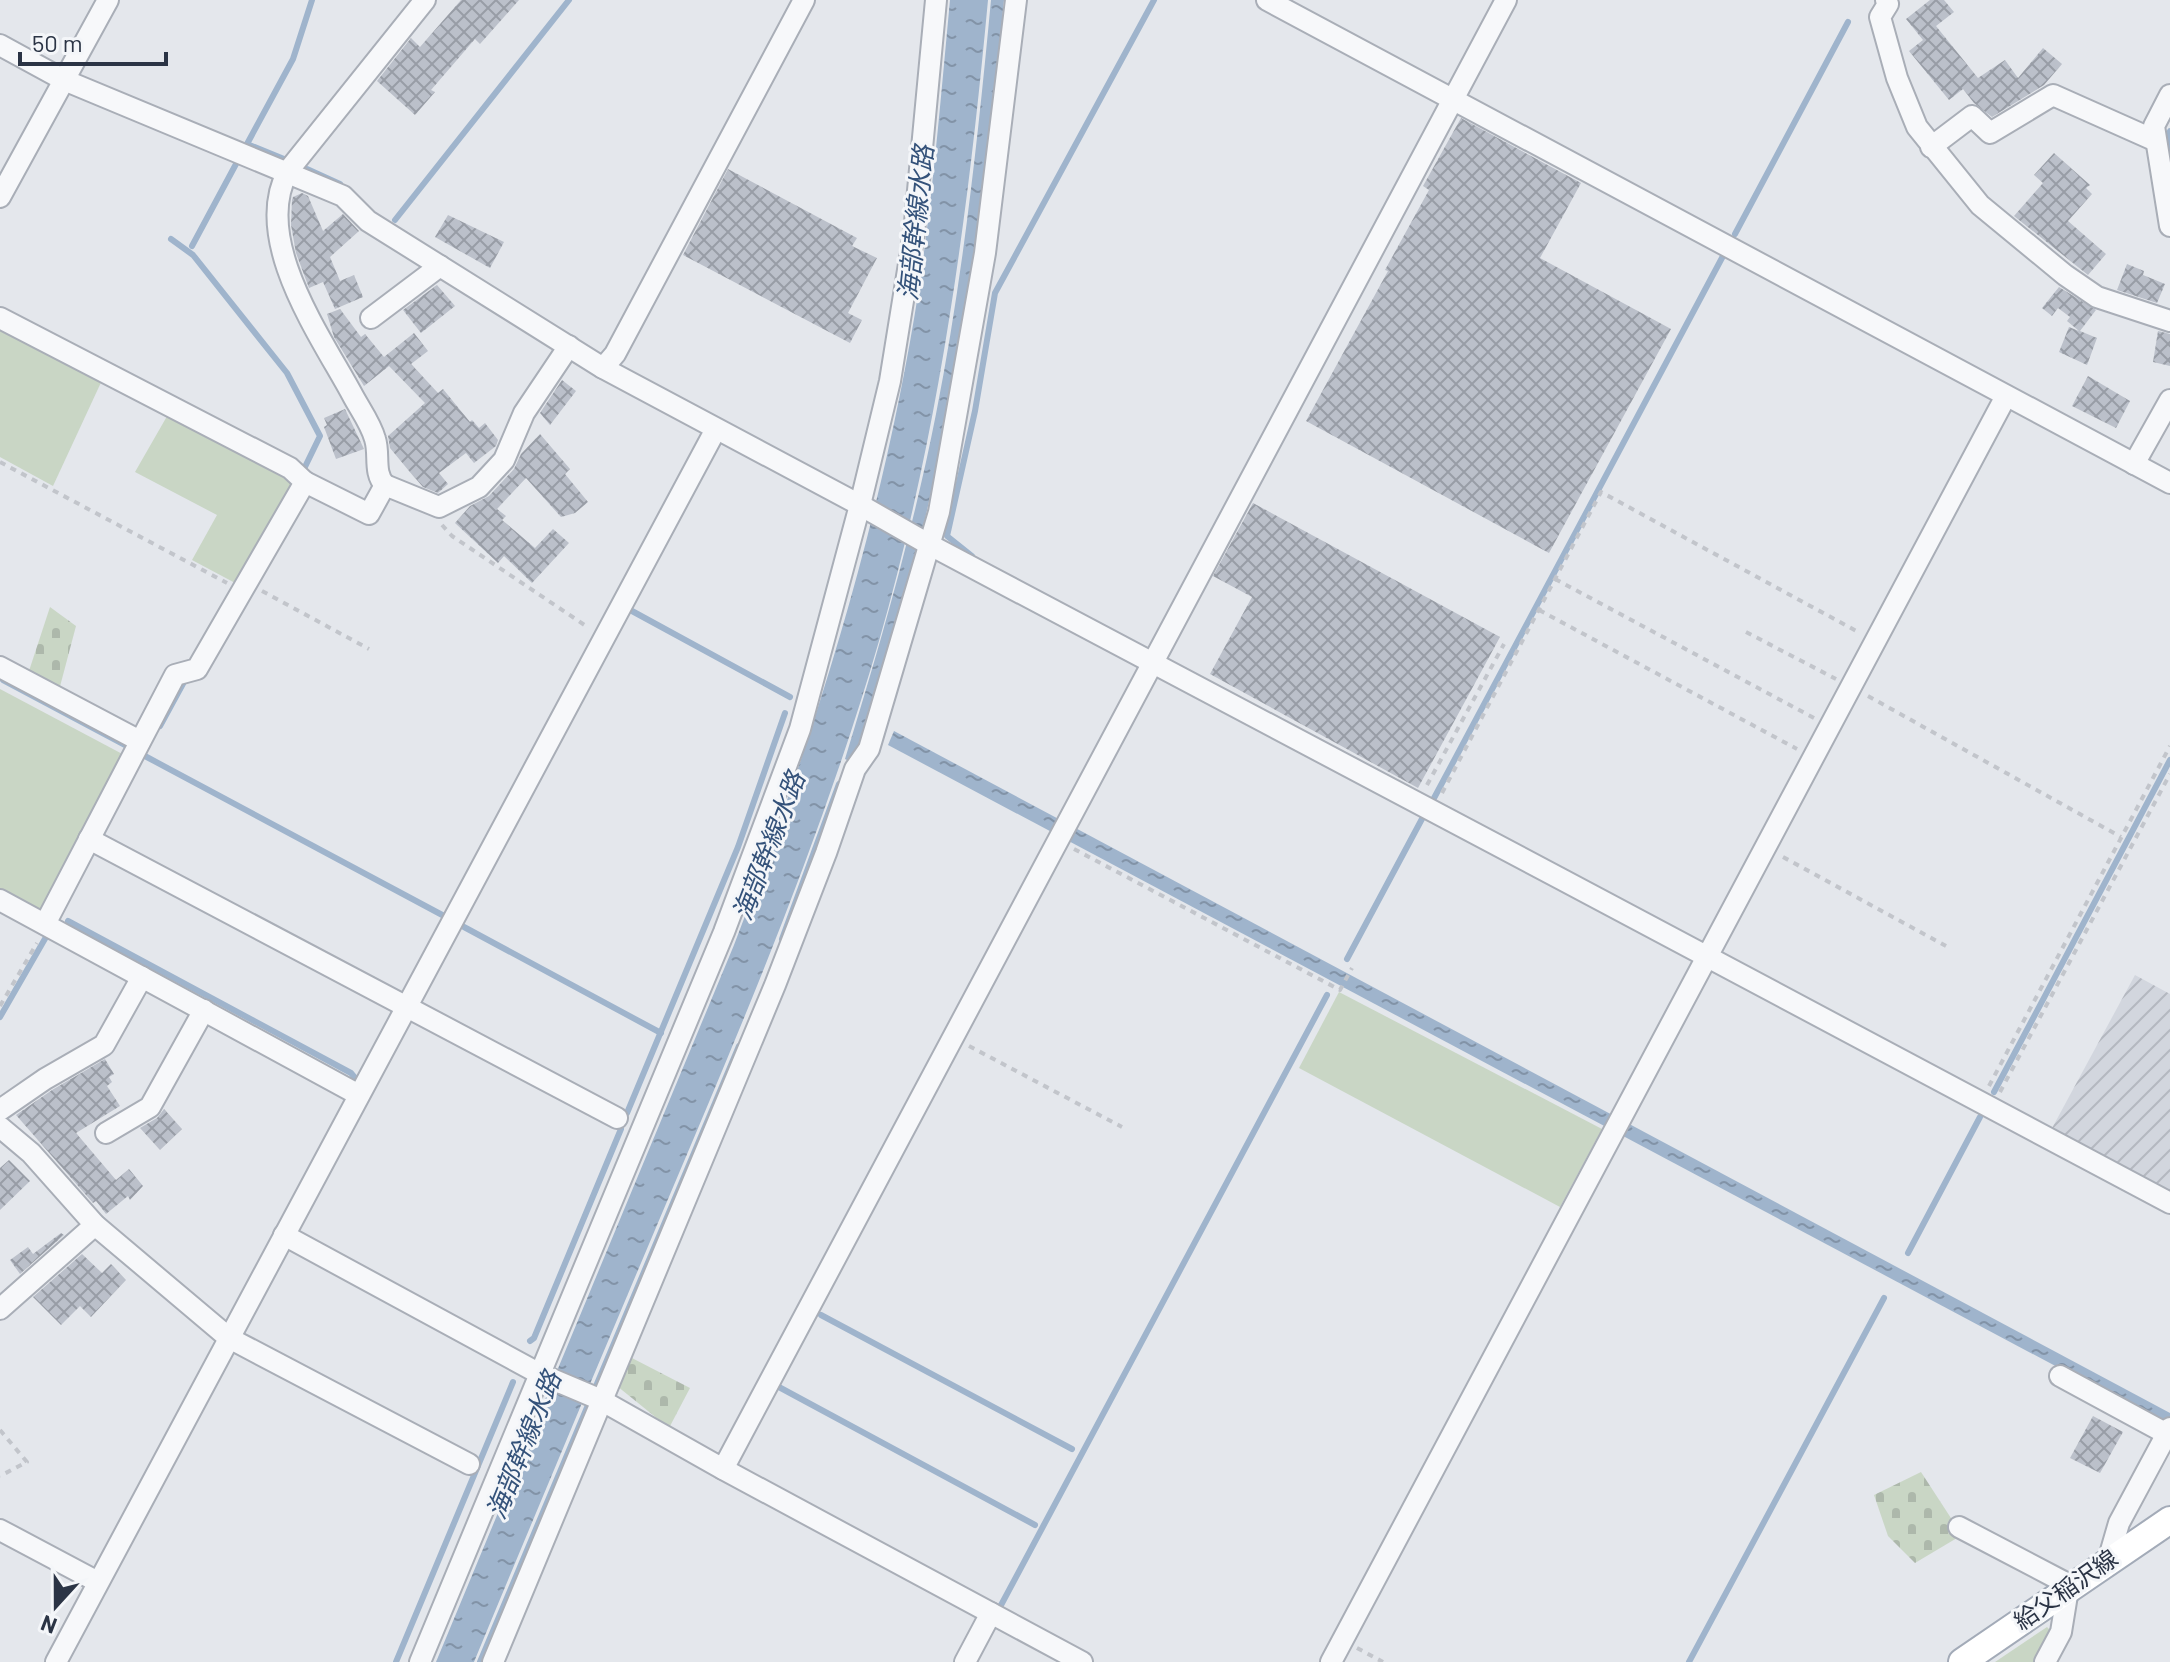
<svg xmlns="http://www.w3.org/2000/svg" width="2170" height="1662" font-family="Barlow,'Noto Sans JP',sans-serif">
<defs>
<pattern id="industrial-furrows" width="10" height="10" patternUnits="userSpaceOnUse" patternTransform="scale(2)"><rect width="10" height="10" fill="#d2d6de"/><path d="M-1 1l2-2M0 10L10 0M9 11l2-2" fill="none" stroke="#b4b8c0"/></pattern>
<pattern id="cemetery-stones" width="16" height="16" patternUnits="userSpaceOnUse" patternTransform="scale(2)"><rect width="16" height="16" fill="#c9d6c5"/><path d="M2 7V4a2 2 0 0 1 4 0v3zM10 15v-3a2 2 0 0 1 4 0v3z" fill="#adb8ab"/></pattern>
<pattern id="water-ripples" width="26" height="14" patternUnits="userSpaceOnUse" patternTransform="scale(2)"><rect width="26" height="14" fill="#9fb4cc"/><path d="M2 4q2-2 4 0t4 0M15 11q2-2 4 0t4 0" fill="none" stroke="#8293a7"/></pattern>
<pattern id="building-cross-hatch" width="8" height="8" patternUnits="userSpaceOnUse" patternTransform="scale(2)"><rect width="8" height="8" fill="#bbc0ca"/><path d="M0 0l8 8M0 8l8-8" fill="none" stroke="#989da6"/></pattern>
</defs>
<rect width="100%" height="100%" fill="#e4e7ec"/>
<polygon fill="url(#industrial-furrows)" points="2135,975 2170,994 2170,1194 2051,1130"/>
<g fill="#c9d6c5">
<polygon points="0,323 104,376 53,486 0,457"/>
<polygon points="170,411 296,478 237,584 192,560 217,515 135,472"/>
<polygon points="0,689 128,757 45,913 0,890"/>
<polygon points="1339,992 1602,1129 1560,1207 1299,1068"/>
<polygon points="2047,1627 2053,1633 2037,1662 1995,1662"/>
</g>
<g fill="url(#cemetery-stones)">
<polygon points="50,607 76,626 58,694 27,677"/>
<polygon points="630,1357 690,1388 669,1428 617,1386"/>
<polygon points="1921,1472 1962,1535 1915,1563 1888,1536 1874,1495"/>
</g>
<g fill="url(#water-ripples)">
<path d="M950 0H988C968 216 939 432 879 641 824 830 748 1011 671 1192 605 1348 539 1505 474 1662H436L734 945C816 732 884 514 919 288 933 193 941 96 950 0Z"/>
<path d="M991 0H1004C986 202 957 400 906 597 894 644 878 723 851 762L845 759C880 645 913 531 936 414 963 277 978 138 991 0Z"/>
<polygon points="894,731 2170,1413 2170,1427 888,745"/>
</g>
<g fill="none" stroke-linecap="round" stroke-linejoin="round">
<g stroke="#9fb4cc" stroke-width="6">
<polyline points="2170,131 2168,136 2170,147"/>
<polyline points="284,159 247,144 293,59 312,0"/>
<polyline points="307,169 340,184"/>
<polyline points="395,220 569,0"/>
<polyline points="1735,234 1848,22"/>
<polyline points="171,239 193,255 287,373 320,436 302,473"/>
<polyline points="192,246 236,164"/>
<polyline points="972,556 947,536 975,411 995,293 1154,0"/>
<polyline points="632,611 790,697"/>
<polyline points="3,680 127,746"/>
<polyline points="160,726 185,680"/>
<polyline points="143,755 446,917"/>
<polyline points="1433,800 1723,256"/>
<polyline points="68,921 351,1073 356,1079"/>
<polyline points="464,927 661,1033"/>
<polyline points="782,939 839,784"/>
<polyline points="1347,959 1423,817"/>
<polyline points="0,1017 46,937"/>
<polyline points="1994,1092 2170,760"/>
<polyline points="627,1113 738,847 785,713"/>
<polyline points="1908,1253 1980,1117"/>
<polyline points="821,1315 1072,1449"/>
<polyline points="530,1341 534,1338 621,1129"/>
<polyline points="777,1386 1035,1525"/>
<polyline points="1000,1607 1327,995"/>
<polyline points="396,1662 513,1382"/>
<polyline points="480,1662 739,1046"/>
<polyline points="1689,1662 1884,1298"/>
</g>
</g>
<g fill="url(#building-cross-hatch)">
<polygon points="461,0 519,0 480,44 475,39 431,90 435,92 415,115 377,81 411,38 420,47"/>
<polygon points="1930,0 1944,0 1954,12 1936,26 1978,78 2005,60 2018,78 2043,48 2062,64 2044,85 1992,117 1974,103 1963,89 1949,100 1909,51 1923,40 1906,19"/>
<polygon points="1461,118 1581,183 1540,258 1671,329 1549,553 1306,421 1388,271 1385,270 1429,190 1423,186"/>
<polygon points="2054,153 2090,185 2086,188 2092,194 2068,221 2106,254 2088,275 2014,216 2043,183 2034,175"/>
<polygon points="728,169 857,238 852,246 877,258 848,313 862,320 850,343 683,255"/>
<polygon points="302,193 308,196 323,231 343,214 359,231 330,257 340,281 354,275 363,297 335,309 323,282 309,288 296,253 291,225 292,200 293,197"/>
<polygon points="448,215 504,242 490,268 435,237"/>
<polygon points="2127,264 2144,271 2143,275 2165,284 2157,303 2117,290"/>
<polygon points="437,285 455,306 421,333 403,310"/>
<polygon points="2059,287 2096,310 2080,331 2097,338 2087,365 2059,352 2069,327 2079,331 2067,321 2070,317 2058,308 2052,316 2042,308"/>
<polygon points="340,309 361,337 365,334 384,357 414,333 428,351 411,364 438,393 443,389 470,422 472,420 479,428 485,423 498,440 496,446 474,463 466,453 439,473 448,484 438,493 423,487 409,471 390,448 388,436 425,403 389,366 364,386 334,337 327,314"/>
<polygon points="2158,331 2170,334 2170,366 2153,362"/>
<polygon points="2088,376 2130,401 2116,428 2072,406"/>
<polygon points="562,380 576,391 550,425 540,413"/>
<polygon points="345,409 364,449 336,459 324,427 327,425 324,418"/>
<polygon points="540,434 570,469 565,474 588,502 575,513 561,517 526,478 497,509 506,516 502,520 535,548 553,529 569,543 532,583 504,556 498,563 455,523 470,506 489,496 514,469 521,454"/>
<polygon points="1253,503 1500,637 1418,788 1210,674 1252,597 1213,576"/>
<polygon points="105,1059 114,1074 109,1077 112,1082 107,1086 120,1106 76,1133 116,1180 129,1169 143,1186 130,1200 128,1196 106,1214 96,1201 93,1203 16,1115 52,1090"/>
<polygon points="164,1109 182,1129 160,1150 140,1128 157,1118"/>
<polygon points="9,1160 30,1181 0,1210 0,1168"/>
<polygon points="61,1233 64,1235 20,1274 10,1260 28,1247 33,1254"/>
<polygon points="82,1254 102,1273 111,1264 126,1280 91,1317 80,1306 61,1325 33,1297"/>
<polygon points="2093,1416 2123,1432 2100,1473 2070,1458"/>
</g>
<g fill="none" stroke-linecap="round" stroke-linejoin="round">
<g stroke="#a9aeb7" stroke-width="24">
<g id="minor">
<path d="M425 0 288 171C251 239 320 335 353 396 360 409 371 424 375 439 380 454 373 473 385 485L439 507 479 487 504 460 524 413 569 346"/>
<polyline points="1267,0 2170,483"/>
<polyline points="1886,0 1888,4 1880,17 1897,78 1917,127 1980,205 2065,275 2097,297 2170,321"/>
<path d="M0 45 64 80 343 196 368 221 603 368 860 505 930 545C1344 762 1757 984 2170 1203"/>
<polyline points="2170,95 2154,126 2170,226"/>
<polyline points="1931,147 1972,116 1990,133 2053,95 2154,140"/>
<polyline points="0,197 108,0"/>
<polyline points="0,318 290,468 305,482 197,669 175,675 45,924"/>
<polyline points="371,318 440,266"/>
<polyline points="603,368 615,354 804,0"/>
<polyline points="2134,464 2170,400"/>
<polyline points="305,482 369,514 385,485"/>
<polyline points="0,667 140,741"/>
<polyline points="89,839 617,1118"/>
<polyline points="0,900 359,1095"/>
<polyline points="0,1110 45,1079 104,1045 142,977"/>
<polyline points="0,1127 31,1153 95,1225 229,1338 469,1464"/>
<polyline points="106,1133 150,1107 204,1010"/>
<polyline points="284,1235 540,1374 599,1399 723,1469 1082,1662"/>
<polyline points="0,1309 95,1225"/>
<polyline points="2060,1376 2167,1434"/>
<polyline points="723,1469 1506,0"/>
<polyline points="1959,1527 2062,1581 2068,1589 2061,1632 2045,1662"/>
<polyline points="0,1530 98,1582"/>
<polyline points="2108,1561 2119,1523 2170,1428"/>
<polyline points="56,1662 716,429"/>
<polyline points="420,1662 724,932 800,729 860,505 890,381 914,233 936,0"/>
<polyline points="493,1662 775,985 826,853 855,769 869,749 939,512 985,253 1016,0"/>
<polyline points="965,1662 991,1613"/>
<polyline points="1331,1662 2006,396"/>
</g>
</g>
<g stroke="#a3abb8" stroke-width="30">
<polyline id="major" points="1962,1662 2170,1520"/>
</g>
<g stroke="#c2c5cb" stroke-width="4" stroke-dasharray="6 6" stroke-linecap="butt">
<polyline points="0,462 227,583"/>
<polyline points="442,525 452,536 589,628"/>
<polyline points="1555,579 1814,718"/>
<polyline points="262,591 369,649"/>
<polyline points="1539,610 1797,749"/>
<polyline points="1746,632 1836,679"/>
<polyline points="1868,696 2121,837"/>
<polyline points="1427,785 1504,644"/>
<polyline points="1442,793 1601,492 1860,633"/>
<polyline points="1074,849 1340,990 1352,968"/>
<polyline points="1783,857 1946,946"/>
<polyline points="0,1006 37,943"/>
<polyline points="969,1046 1122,1127"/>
<polyline points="1989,1086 2170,746"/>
<polyline points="2000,1092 2170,774"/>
<polyline points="0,1430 27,1462 0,1476"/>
<polyline points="1357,1648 1383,1662"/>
</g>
<use href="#minor" stroke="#f7f8fa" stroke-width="20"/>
<use href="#major" stroke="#fff" stroke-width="26"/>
</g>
<g text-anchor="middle" stroke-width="6" stroke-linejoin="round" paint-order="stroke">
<g font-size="24" fill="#2b3445" stroke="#f4f6f9">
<text transform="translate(2066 1590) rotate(-35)" y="8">給父稲沢線</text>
</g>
<g font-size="26" font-style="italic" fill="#34527a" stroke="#f4f6f9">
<text transform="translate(916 223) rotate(-84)" y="9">海部幹線水路</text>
<text transform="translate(769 846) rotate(-69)" y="9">海部幹線水路</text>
<text transform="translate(524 1445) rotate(-68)" y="9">海部幹線水路</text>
</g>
</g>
<g transform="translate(56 1606) rotate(201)" stroke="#f4f6f9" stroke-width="6" paint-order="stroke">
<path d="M0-6L14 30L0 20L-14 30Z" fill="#2b3445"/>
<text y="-12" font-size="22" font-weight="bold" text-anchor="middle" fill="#2b3445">N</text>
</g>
<path d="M20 52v12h146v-12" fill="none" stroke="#2b3445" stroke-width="4"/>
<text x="32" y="52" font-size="24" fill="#2b3445" stroke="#f4f6f9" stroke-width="6" paint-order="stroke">50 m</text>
</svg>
